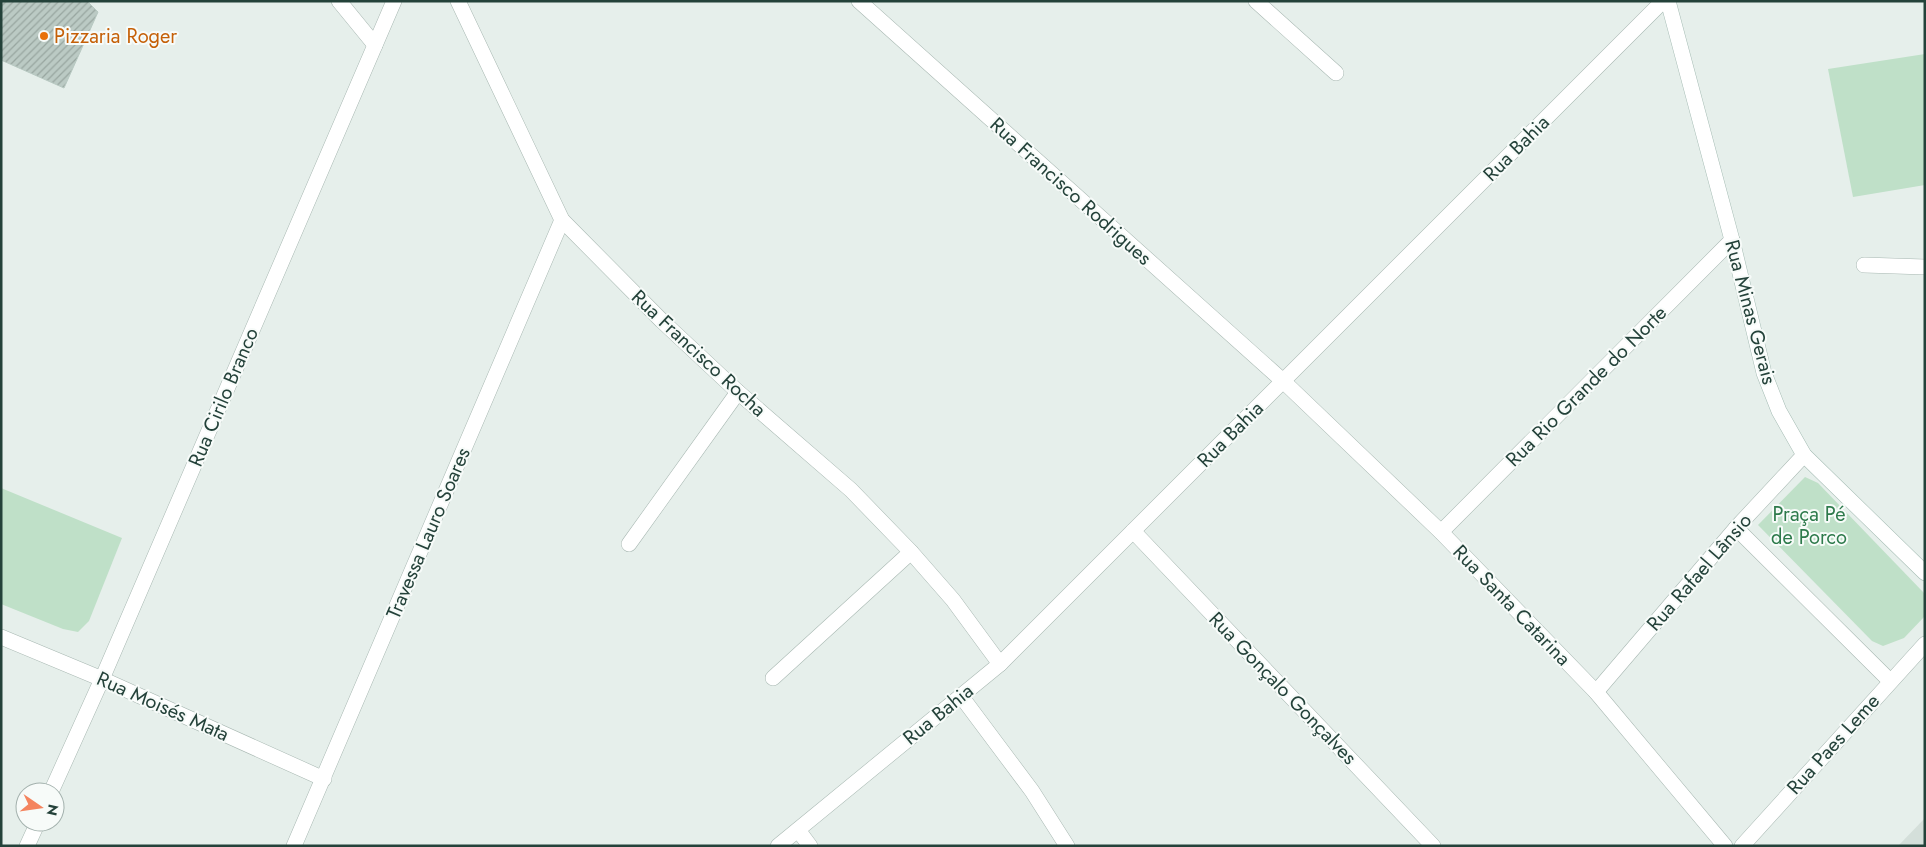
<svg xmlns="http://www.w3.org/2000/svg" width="1926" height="847" font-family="Jost,sans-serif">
<defs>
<pattern id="building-hatch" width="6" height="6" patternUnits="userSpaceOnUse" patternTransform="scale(1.25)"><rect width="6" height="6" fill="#bbcac4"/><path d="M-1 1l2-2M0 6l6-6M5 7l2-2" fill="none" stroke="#98a6a0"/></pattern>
</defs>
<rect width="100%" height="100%" fill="#e6efeb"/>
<polygon fill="#d4dfda" points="1925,818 1925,846 1898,846"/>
<g fill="#bfe0c8">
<polygon points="1925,54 1925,185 1853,197 1828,69"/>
<polygon points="1805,477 1818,483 1925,594 1925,616 1904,638 1883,646 1872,641 1758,525"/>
<polygon points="1,488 122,538 89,621 78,632 63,629 1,604"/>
</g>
<polygon fill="url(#building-hatch)" stroke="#b8c9c2" points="1,1 87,1 98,12 64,88 1,60"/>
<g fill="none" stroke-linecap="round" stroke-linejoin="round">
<g stroke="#a8b8b2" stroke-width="16">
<polyline id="service" points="339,1 375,45"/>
</g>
<g stroke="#a8b8b2" stroke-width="16">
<g id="minor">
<polyline points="458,1 562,220 662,321 738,392 851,490 911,552 953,600 1000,664"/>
<polyline points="859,1 1283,381 1441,532 1596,692 1725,846"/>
<polyline points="1256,1 1336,73"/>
<polyline points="1864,265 1925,267"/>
<polyline points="1736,528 1890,681"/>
<polyline points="1133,531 1433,846"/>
<polyline points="1441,532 1732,240"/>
<polyline points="629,544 738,392"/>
<polyline points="1,637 102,679 324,779"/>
<polyline points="773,678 911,552"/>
<polyline points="1596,692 1736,528 1804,455"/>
<polyline points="961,696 1032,791 1067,846"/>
<polyline points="51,792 102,679 394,1"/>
<polyline points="798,830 810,846"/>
<polyline points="27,846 38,822"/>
<polyline points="294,846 562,220"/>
<polyline points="778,846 1000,664 1663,1"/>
<polyline points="1742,846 1925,644"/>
</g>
</g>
<g stroke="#a4bbb3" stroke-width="16">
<polyline id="secondary" points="1668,1 1732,240 1764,373 1779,411 1804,455 1925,573"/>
</g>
<use href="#service" stroke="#fff" stroke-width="15"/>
<use href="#minor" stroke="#fff" stroke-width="15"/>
<use href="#secondary" stroke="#fff" stroke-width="15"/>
</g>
<circle fill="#e8710a" stroke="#f7fbf9" stroke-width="2" cx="44" cy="36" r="5"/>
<g text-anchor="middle" stroke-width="4" stroke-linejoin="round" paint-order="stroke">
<g font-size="20" fill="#c56008" stroke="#f7fbf9" text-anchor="start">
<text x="54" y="43">Pizzaria Roger</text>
</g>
<g font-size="20" fill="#24423a" stroke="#f7fbf9">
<text transform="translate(1516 148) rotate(-45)" y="7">Rua Bahia</text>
<text transform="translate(1071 191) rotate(42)" y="7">Rua Francisco Rodrigues</text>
<text transform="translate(1751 312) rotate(75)" y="7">Rua Minas Gerais</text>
<text transform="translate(699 353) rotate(43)" y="7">Rua Francisco Rocha</text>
<text transform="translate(1586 386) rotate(-45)" y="7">Rua Rio Grande do Norte</text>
<text transform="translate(223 397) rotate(-67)" y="7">Rua Cirilo Branco</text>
<text transform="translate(1230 434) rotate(-45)" y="7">Rua Bahia</text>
<text transform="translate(428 533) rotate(-67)" y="7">Travessa Lauro Soares</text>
<text transform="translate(1699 572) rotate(-49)" y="7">Rua Rafael Lânsio</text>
<text transform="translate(1512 605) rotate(46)" y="7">Rua Santa Catarina</text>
<text transform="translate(1283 688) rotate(46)" y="7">Rua Gonçalo Gonçalves</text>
<text transform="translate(163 706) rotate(24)" y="7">Rua Moisés Mata</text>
<text transform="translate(938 714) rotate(-39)" y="7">Rua Bahia</text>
<text transform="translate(1833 744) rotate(-48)" y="7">Rua Paes Leme</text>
</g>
<g font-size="20" fill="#2d7a4b" stroke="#f7fbf9">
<text x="1809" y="521">Praça Pé<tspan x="1809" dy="23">de Porco</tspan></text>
</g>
</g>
<rect width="1926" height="847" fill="none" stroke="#24423a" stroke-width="5"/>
<g transform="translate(40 807) rotate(103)"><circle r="24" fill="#f7fbf9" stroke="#a3b1ad"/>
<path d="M0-4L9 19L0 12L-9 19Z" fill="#f4845f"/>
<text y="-8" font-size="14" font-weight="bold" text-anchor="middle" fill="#24423a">N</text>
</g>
</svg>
